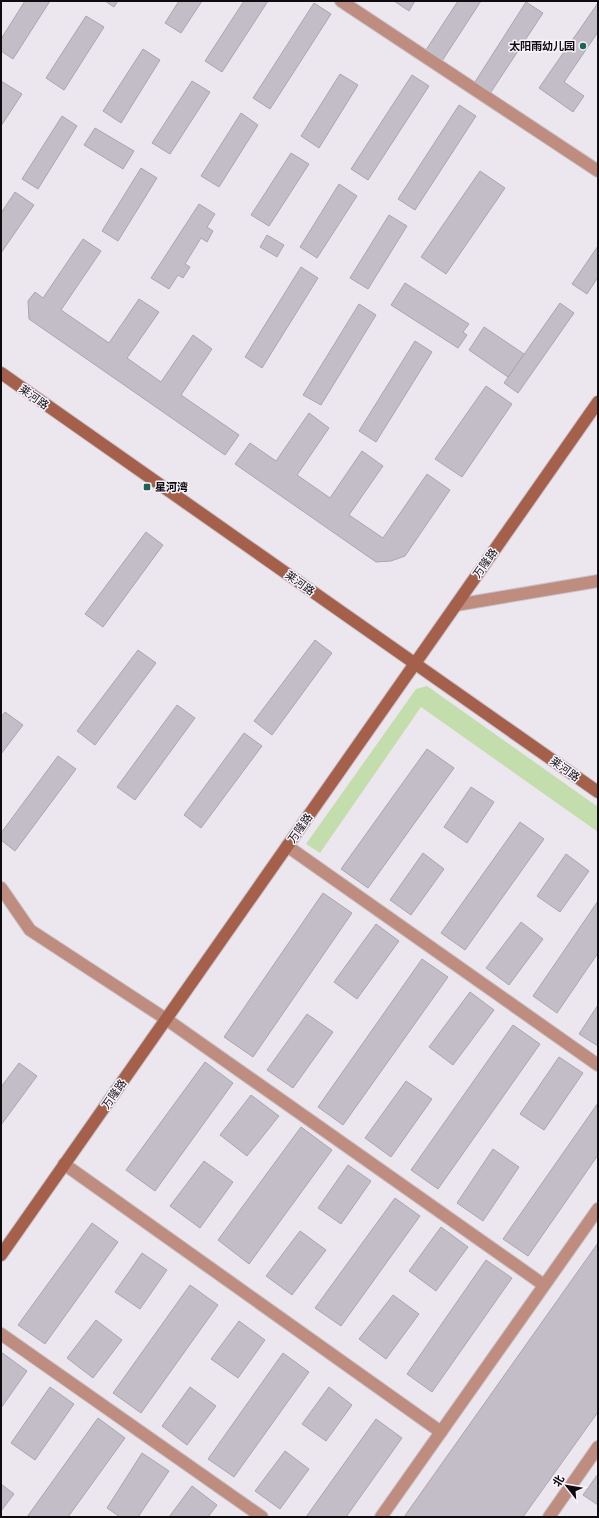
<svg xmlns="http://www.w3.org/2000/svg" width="599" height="1518" font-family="Roboto,'Noto Sans SC',sans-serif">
<rect width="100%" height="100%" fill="#ece6ef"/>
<polygon fill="#c3deac" points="427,686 598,807 598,832 421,707 320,853 306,844 416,689"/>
<g fill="#c2bdc6" stroke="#aaa6af">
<polygon points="25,1 50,1 13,59 1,51 1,39"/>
<polygon points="105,1 118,1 114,7"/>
<polygon points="179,1 202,1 181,33 165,23"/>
<polygon points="244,1 268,1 222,72 205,61"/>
<polygon points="394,1 415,1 409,11"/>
<polygon points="458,1 481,1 442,61 426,50"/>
<polygon points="526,2 543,13 489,95 473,85"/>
<polygon points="314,3 331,14 270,109 253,98"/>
<polygon points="598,3 598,32 564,82 584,96 573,112 539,88"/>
<polygon points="86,16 104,27 64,90 46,78"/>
<polygon points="143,49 160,60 121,123 103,111"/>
<polygon points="340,74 358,85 319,148 301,136"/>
<polygon points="412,75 429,86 368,180 351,169"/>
<polygon points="1,81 22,94 1,126"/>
<polygon points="192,81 210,92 170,154 152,143"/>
<polygon points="459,105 476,116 415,210 398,199"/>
<polygon points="241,113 258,125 219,187 201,176"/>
<polygon points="62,116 77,126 38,189 22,179"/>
<polygon points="95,128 134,151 123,169 84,145"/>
<polygon points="291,153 309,164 269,226 251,215"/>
<polygon points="141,168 157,178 118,241 102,231"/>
<polygon points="480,171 505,188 446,274 421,257"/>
<polygon points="339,184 357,196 317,258 300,247"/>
<polygon points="15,192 34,205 1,253 1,213"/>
<polygon points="199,204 215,214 207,227 213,231 207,242 201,238 185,264 190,267 183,278 178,275 169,289 151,278"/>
<polygon points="389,215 407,226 368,289 350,278"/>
<polygon points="267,235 284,245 277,257 260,247"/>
<polygon points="83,239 101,251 61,310 109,343 139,299 159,312 127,358 161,382 193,335 212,349 181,395 239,435 225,455 29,319 28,301 35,292 43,298"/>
<polygon points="598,246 598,277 587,294 572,284"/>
<polygon points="301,267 318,278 262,368 245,357"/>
<polygon points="405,283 469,324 463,332 467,335 458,348 391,305"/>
<polygon points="560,303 574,313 518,393 504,383"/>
<polygon points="359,304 376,315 321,405 303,395"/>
<polygon points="484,327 524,354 508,377 469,350"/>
<polygon points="415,341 432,352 376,442 359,431"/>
<polygon points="486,386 512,404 462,477 435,459"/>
<polygon points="309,413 329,428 297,475 330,498 362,451 383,466 349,515 383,538 427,474 450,490 405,556 391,561 376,562 235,464 250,443 276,461"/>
<polygon points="146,532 163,545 103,627 85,614"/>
<polygon points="315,640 332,653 272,735 254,721"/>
<polygon points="138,650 156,663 95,745 77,731"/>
<polygon points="177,705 195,718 135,800 117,787"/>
<polygon points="5,712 23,725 1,754 1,717"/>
<polygon points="244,733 262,746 201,828 184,815"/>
<polygon points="427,749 454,768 368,888 341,869"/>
<polygon points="58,756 76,769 15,851 1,840 1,833"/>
<polygon points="471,787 494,802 467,843 444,827"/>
<polygon points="520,822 544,839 465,950 441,933"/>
<polygon points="423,853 444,869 411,915 390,900"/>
<polygon points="566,854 589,871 560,912 537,896"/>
<polygon points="323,893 352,913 253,1057 224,1037"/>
<polygon points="598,901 598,953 557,1013 533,996"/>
<polygon points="521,922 543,939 509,985 486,968"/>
<polygon points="376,924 399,941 357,999 334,982"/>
<polygon points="422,959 448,977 343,1125 318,1107"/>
<polygon points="470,992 494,1010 453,1065 429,1047"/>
<polygon points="598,1005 598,1046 579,1034"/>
<polygon points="307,1014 333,1032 293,1088 267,1070"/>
<polygon points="513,1025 540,1044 438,1189 411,1170"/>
<polygon points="559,1057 583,1073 544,1130 520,1114"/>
<polygon points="205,1062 233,1083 155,1191 126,1170"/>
<polygon points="19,1063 37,1076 1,1125 1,1087"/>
<polygon points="406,1081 432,1099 391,1157 365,1138"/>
<polygon points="251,1095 279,1116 247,1156 220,1135"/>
<polygon points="598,1103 598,1155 528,1256 503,1239"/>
<polygon points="301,1127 332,1150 249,1264 218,1240"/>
<polygon points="493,1149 519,1167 483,1221 457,1203"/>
<polygon points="204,1161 233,1182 200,1228 170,1206"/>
<polygon points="348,1165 371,1181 341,1224 318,1208"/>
<polygon points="395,1198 420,1216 341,1326 315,1308"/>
<polygon points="92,1223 118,1242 45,1344 18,1325"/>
<polygon points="441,1227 468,1247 436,1291 409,1271"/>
<polygon points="300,1231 326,1250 292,1295 266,1276"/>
<polygon points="598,1243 598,1412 523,1517 404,1517"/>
<polygon points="142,1253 167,1270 140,1309 115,1292"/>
<polygon points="486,1260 512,1278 432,1392 407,1374"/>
<polygon points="190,1285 218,1305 141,1413 113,1393"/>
<polygon points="393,1295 419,1314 386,1359 359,1339"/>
<polygon points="96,1320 122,1340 93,1378 67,1358"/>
<polygon points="239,1321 265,1340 238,1378 211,1359"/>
<polygon points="1,1352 27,1371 1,1408"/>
<polygon points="283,1353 309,1372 234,1477 208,1459"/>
<polygon points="50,1387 74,1404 35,1460 11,1443"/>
<polygon points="190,1387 216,1406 187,1445 162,1426"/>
<polygon points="329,1387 352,1405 326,1441 302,1424"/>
<polygon points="98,1418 125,1438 68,1517 27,1517"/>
<polygon points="376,1419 402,1438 346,1517 306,1517"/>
<polygon points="285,1451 309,1469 280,1509 255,1491"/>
<polygon points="142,1453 169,1471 138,1517 120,1517 107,1508"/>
<polygon points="598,1474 598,1505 583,1495"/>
<polygon points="1,1484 14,1494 1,1511"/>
<polygon points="192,1486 217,1505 208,1517 169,1517"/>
</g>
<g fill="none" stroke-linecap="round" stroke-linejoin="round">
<g stroke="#c8c3cb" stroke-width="14">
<g id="street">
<polyline points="341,1 598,171"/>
<polyline points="456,605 598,581"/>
<polyline points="287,846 598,1065"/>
<polyline points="1,888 30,930 166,1019 544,1285"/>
<polyline points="64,1164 441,1432"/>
<polyline points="1,1334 262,1517"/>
<polyline points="381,1517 598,1209"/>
<polyline points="549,1517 598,1447"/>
</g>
</g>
<g stroke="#c8c3cb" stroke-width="14">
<g id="secondary">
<polyline points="1,373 598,792"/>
<polyline points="1,1255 598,402"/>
</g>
</g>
<use href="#street" stroke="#be8d7f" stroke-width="12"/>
<use href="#secondary" stroke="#a5604c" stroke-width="12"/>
</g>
<g fill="#1e6355" stroke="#f9f3fc" stroke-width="1.5">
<circle cx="583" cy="46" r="4"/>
<rect x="143" y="483" width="8" height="8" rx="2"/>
</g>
<g text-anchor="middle" stroke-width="3" stroke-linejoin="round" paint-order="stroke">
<g font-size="11" font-weight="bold" fill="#0e0c0f" stroke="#f9f3fc" text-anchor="end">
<text x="575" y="50">太阳雨幼儿园</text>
<text x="155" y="491" text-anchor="start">星河湾</text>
</g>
<g font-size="11" fill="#0e0c0f" stroke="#f9f3fc">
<text transform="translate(34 397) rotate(35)" y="4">莱河路</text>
<text transform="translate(485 563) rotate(-55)" y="4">万隆路</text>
<text transform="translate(300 583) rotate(35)" y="4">莱河路</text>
<text transform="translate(565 769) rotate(35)" y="4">莱河路</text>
<text transform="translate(300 828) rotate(-55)" y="4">万隆路</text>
<text transform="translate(114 1094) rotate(-55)" y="4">万隆路</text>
</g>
</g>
<rect width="599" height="1518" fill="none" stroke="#0e0c0f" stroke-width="4"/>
<g transform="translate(567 1486) rotate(301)" stroke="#f9f3fc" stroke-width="3" paint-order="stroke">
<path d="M0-3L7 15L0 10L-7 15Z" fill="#0e0c0f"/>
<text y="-6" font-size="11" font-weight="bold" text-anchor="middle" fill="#0e0c0f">北</text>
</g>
</svg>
